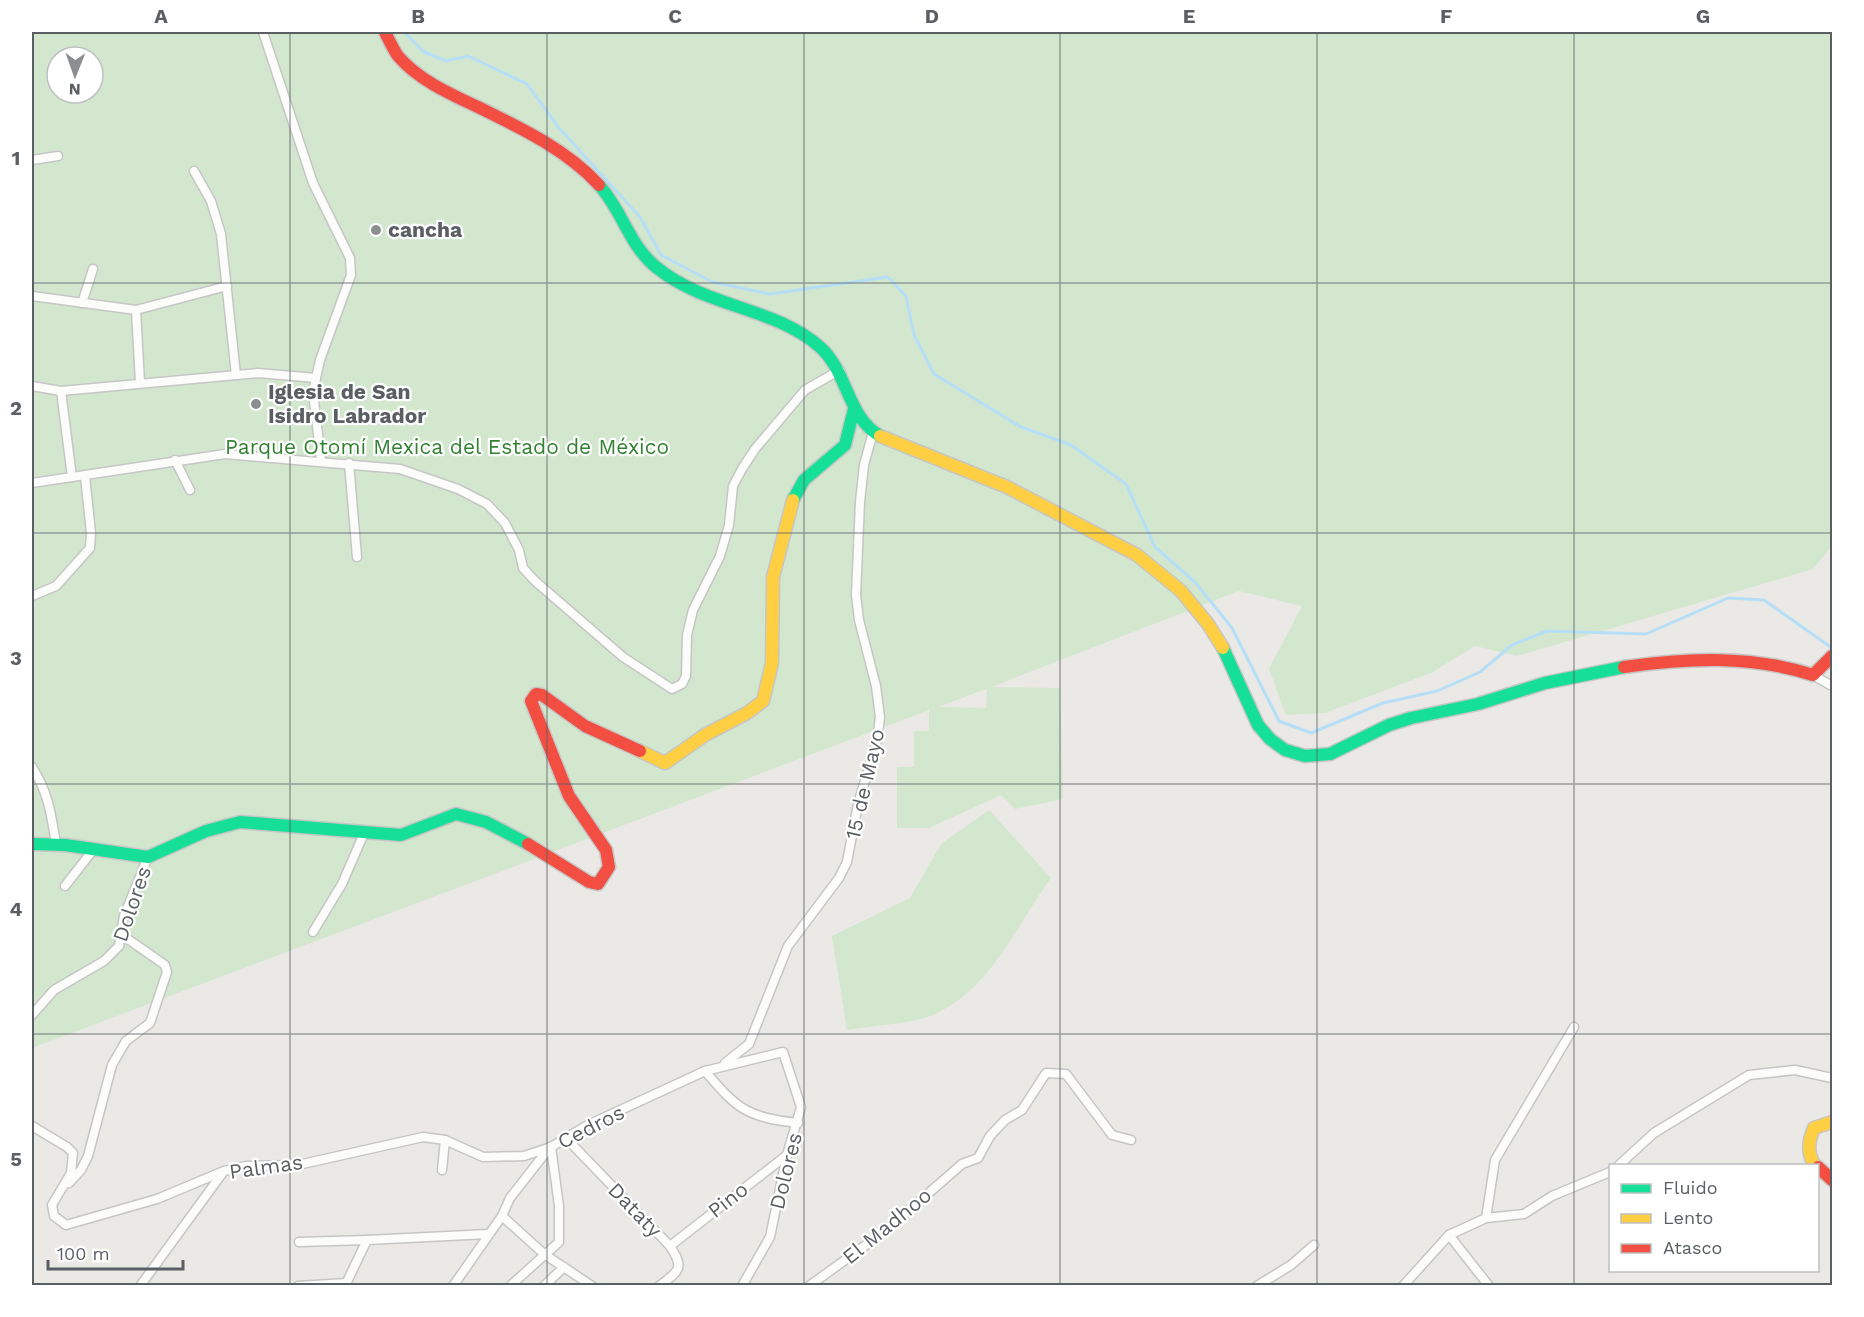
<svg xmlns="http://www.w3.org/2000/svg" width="1864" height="1317" font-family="'Work Sans',sans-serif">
<rect width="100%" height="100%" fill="#eae9e5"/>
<g fill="#d3e7cf" fill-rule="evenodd">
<path d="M32 32H1832V546L1813 569 1517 656 1475 646 1431 673 1325 713 1286 715 1269 669 1302 606 1239 591 991 687 1060 688 1063 799 1015 809 1001 795 929 828H897V767H914V731H929V710L32 1048ZM57 57H93V93H57ZM987 689 986 708 938 707 986 689Z"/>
<path d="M989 810 1051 878C1015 927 991 990 933 1015 907 1025 874 1025 847 1030L832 936 910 898 941 844Z"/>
</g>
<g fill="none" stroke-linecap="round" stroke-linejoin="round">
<polyline stroke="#b6dff7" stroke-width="3" points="404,32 424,52 446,61 468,56 527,84 559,128 640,217 661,255 712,282 770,294 888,277 906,296 914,335 934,374 1021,427 1071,445 1126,484 1155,547 1195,582 1232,628 1279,721 1311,733 1383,703 1437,691 1480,672 1512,645 1547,631 1646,634 1728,598 1764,600 1832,648"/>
<g stroke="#c5c6c5" stroke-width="11">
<g id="street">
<polyline points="263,32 313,183 350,258 351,275 320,360 313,392 321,460"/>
<polyline points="32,160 58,156"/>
<polyline points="194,171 211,201 221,234 236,375"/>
<polyline points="32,296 136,310 227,286"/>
<polyline points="82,303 93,269"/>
<polyline points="136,310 140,383"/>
<polyline points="32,386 61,391 258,373 316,378"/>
<polyline points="61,391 72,477"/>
<polyline points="175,460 190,490"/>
<polyline points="349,463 357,557"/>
<polyline points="32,483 225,454 400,469 458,489 487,504 505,523 519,550 523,568 535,581 623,657 672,689 682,684 686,676 687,635 693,610 720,556 729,525 733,486 742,469 755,449 805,390 840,370"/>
<polyline points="32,596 56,586 90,548 91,533 85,476"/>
<polyline points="1813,675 1832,686"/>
<path d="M32 767C49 794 51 814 56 844"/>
<polyline points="65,886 93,850"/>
<polyline points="313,932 342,884 365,831"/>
<polyline points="32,1015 54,990 104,961 119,946 124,916 148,857"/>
<polyline points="725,1063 749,1044 788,946 839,878 847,862 858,804 877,741 880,717 876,686 859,620 856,595 860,502 864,465 873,432"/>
<path d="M705 1071C738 1110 747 1117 798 1123"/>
<polyline points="32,1126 67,1147 73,1153 71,1173 52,1205 54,1216 66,1225 157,1199 224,1171 246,1166 298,1165 423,1137 445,1140 483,1157 524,1156 551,1147 588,1125 705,1071 783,1052 801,1107 787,1155 770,1237 742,1286"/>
<path d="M564 1136 670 1246C685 1269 679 1271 659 1286"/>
<polyline points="1618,1166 1654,1133 1749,1075 1795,1070 1832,1078"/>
<polyline points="442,1170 445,1140"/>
<polyline points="69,1183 81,1170 88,1156 112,1065 126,1041 150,1023 167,972 165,965 122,935"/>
<polyline points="502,1216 544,1254 592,1286"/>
<polyline points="1486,1218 1524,1214 1552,1196 1610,1172"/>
<polyline points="1449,1235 1489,1286"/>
<polyline points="299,1242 367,1240"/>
<polyline points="670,1246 787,1155"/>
<polyline points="140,1286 224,1171"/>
<polyline points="298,1286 346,1283"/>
<polyline points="345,1286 367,1240 488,1234"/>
<polyline points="453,1286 502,1216 510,1198 550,1147"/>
<polyline points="510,1286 559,1242 559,1206 551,1147"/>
<polyline points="544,1286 564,1267"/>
<polyline points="809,1286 884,1232 962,1164 978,1158 990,1136 1005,1120 1022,1110 1046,1073 1066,1074 1112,1135 1131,1140"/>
<polyline points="1257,1286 1291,1265 1314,1245"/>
<polyline points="1403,1286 1449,1235 1486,1218 1495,1160 1574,1027"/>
</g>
</g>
<g stroke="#c6c6c5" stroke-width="15">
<g id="fast">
<path d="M599 185C622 210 629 245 656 267 706 308 775 307 820 347 848 372 847 417 880 436"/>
<polyline points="793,500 804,480 845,445 854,409"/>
<polyline points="1223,648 1258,725 1270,739 1285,750 1305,756 1330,754 1389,725 1411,718 1478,704 1545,683 1624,667"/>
<polyline points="32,844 65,845 148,857 206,831 240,822 401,835 456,814 486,822 528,844"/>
</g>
</g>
<g stroke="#c6c6c5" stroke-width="15">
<g id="slow">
<polyline points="880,436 1007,487 1137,555 1181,591 1208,624 1223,648"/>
<polyline points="640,751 665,763 705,735 747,713 763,701 772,663 773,577 793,500"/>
<path d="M1815 1166C1807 1153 1808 1142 1814 1128L1832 1122"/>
</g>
</g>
<g stroke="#c6c6c5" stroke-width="15">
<g id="jam">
<path d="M385 32C389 40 393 49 398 56 418 80 452 95 480 108 521 128 567 150 599 185"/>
<path d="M1624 667C1688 658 1751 655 1813 675L1832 656"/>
<polyline points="528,844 589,882 598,884 609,867 606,850 569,796 531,701 536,694 542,695 585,726 640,751"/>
<polyline points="1818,1167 1832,1180"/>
</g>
</g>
<use href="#street" stroke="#fcfcfb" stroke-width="8"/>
<use href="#fast" stroke="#16e098" stroke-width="12"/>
<use href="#slow" stroke="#ffcf43" stroke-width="12"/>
<use href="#jam" stroke="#f24e42" stroke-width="12"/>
</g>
<path fill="none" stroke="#5a5f63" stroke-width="1.5" stroke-opacity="0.55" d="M290 32V1286M547 32V1286M804 32V1286M1060 32V1286M1317 32V1286M1574 32V1286M32 283H1832M32 533H1832M32 784H1832M32 1034H1832"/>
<g fill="#8c8f90" stroke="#fff" stroke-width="2">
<circle cx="376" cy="230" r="6"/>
<circle cx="256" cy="404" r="6"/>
</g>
<g text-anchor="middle" stroke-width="4.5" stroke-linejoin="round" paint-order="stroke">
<g font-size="21" font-weight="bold" fill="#5a5f63" stroke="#fff" text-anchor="start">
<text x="388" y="237">cancha</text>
<text x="268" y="399">Iglesia de San<tspan x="268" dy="24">Isidro Labrador</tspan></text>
</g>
<g font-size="21" fill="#338232" stroke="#fff">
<text x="447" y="454">Parque Otomí Mexica del Estado de México</text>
</g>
<g font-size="21" fill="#5a5f63" stroke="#fff">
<text transform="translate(865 784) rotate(-77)" y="7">15 de Mayo</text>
<text transform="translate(132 904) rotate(-71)" y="7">Dolores</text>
<text transform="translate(591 1127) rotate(-27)" y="7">Cedros</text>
<text transform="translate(266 1167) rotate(-8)" y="7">Palmas</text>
<text transform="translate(786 1171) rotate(-76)" y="7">Dolores</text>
<text transform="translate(728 1200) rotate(-38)" y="7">Pino</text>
<text transform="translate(635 1210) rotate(46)" y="7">Dataty</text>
<text transform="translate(887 1226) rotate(-39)" y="7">El Madhoo</text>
</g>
</g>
<rect width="1864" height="1317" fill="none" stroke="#ffffff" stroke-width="66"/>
<rect x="1609" y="1164" width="210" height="108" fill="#ffffff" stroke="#bdbfc1" stroke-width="1.5"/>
<rect x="1621" y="1184" width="30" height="9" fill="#16e098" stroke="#bdbfc1" stroke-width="1.5"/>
<text x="1663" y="1194" font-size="18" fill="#5a5f63">Fluido</text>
<rect x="1621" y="1214" width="30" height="9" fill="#ffcf43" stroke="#bdbfc1" stroke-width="1.5"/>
<text x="1663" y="1224" font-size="18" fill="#5a5f63">Lento</text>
<rect x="1621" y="1244" width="30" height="9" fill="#f24e42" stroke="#bdbfc1" stroke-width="1.5"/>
<text x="1663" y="1254" font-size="18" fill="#5a5f63">Atasco</text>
<g transform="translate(75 75) rotate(181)"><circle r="28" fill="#ffffff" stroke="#bdbfc1" stroke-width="1.5"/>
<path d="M0-4.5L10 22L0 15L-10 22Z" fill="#8c8f90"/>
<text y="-9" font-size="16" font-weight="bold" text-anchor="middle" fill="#5a5f63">N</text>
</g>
<path d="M48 1260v9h135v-9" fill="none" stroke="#5a5f63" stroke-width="3"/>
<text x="57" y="1260" font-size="18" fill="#5a5f63" stroke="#ffffff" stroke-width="4.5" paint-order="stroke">100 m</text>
<rect x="33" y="33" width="1798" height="1251" fill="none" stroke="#5a5f63" stroke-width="2"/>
<g font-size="20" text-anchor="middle" font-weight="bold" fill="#5a5f63">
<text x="161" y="23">A</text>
<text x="418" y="23">B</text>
<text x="675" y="23">C</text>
<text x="932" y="23">D</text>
<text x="1189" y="23">E</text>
<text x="1446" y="23">F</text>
<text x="1703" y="23">G</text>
<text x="16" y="165">1</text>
<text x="16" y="415">2</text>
<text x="16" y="665">3</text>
<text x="16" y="916">4</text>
<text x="16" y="1166">5</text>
</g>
</svg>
